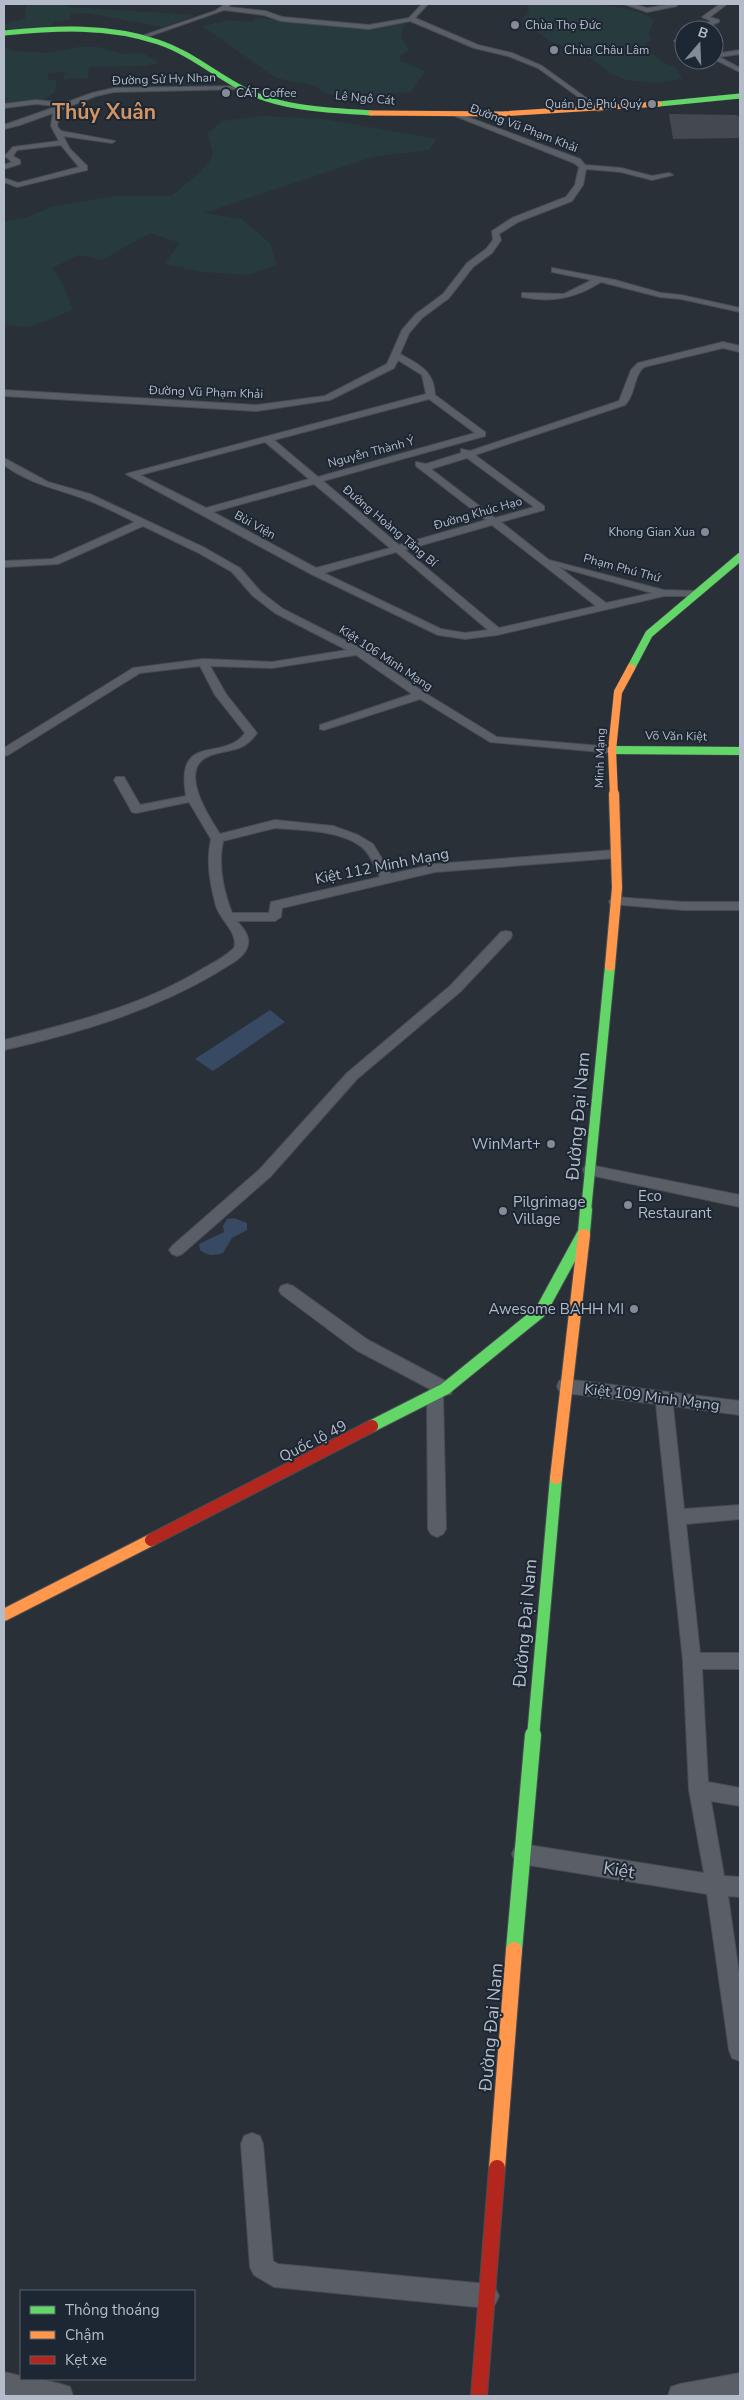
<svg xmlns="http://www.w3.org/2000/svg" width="744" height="2400" font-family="'Nunito Sans',sans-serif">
<rect width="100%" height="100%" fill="#2a3038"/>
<g fill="#273a3e">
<polygon points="27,4 66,4 69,7 196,15 162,27 88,13 70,14 70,19 54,22 52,27 4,30 4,24 25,18"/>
<path d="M528 4C564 4 627 0 654 20L649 32 651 40 645 45 648 51 661 61 676 68 682 79 656 83 627 80 611 74 584 53 549 41 522 19 529 12Z"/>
<polygon points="256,18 376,28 405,23 401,36 409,50 400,56 401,61 425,71 411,92 356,97 327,94 315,86 276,78 202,26 228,20 251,22"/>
<polygon points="4,47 12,51 50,53 79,47 98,47 122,54 143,53 159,63 145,66 89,67 88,78 63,79 65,72 49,73 47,80 57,80 55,92 43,100 4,104 4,102 9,99 4,98"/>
<path d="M263 116 324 119 437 139 429 150 372 157 204 213 242 219 270 243 277 265 247 275 203 272 164 264 180 243 150 233 102 260 79 255 52 268 63 284 73 310 30 327 4 325V222L28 217 51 207 115 196H172C186 183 202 173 213 156L208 133 222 121Z"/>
</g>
<g fill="#384963">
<polygon points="270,1010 285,1022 213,1071 195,1059"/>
<path d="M234 1218 247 1223V1230L232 1238 223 1253C213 1256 208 1256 200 1250L199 1244 224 1232 223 1226 227 1219Z"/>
</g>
<polygon fill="#444950" points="669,114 736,115 740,117 740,138 673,139"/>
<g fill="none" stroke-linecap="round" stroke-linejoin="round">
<g stroke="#484c53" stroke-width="2">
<g id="street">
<polygon points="225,4 231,4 228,7 265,11 282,17 369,25 409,18 422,4 428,4 415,18 478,45 512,53 542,66 603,110 598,111 538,68 508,56 474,48 410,21 369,29 281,21 264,15 224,10 144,38 139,37 215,11"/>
<polygon points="624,4 632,4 647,8 674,4 677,6 647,12"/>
<polygon points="720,4 727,4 710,17 719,20 719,22 701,30 693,30 711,21 702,17"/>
<polygon points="684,33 684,38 681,41 684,42 684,47 674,41"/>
<polygon points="740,50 740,54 719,57 740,68 740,72 714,59 714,54"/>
<polygon points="240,86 242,89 114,92 96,96 60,110 57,126 61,131 115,141 112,143 63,136 70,149 87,166 87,170 17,187 4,182 4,178 18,183 79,167 61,145 17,150 13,156 20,160 20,164 4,169 4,165 12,162 5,156 13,147 59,141 51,126 53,113 20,125 4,129 4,125 58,106 36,104 4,108 4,104 36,100 65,103 92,93 114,88"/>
<path d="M457 113 580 159 585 165 621 168 652 176 669 173 673 175 652 180 621 172 586 169 583 185 572 201 518 222 499 234 501 240 492 253 473 267 449 298 422 318 409 333 400 354C420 365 434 371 435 395L485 432V436L323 481 399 545 486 520 416 466V462L426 464 461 453V449L470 451 619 401 631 370 638 363 723 342 740 346V352L723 348 644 367C633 376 636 394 625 405L475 455 544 506V510L501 522 549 560 664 590 696 591 700 592V596H664L497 635 465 639 438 635 311 574 126 474 426 394 422 375 398 360 394 368 330 400 257 411 4 396V390L257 405 325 396 387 364 402 330 416 314 443 294 467 263 486 249 493 240 492 231 512 218 566 197 575 185 579 167 574 163 455 116ZM429 399 475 433 318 477 274 440ZM265 442 309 479 206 508 140 475ZM467 458 534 507 495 518 431 469ZM314 484 390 548 316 568 213 512ZM492 525 596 606 499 628 405 550ZM396 552 488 630 465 633 441 629 324 573ZM559 567 652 593 606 603Z"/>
<path d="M552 268 615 280 661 293 681 295 740 308V312L681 299 660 297 601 282C576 298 552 303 522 297V293H525L564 294 592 280 552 272Z"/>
<path d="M4 458 48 482 90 494 205 548 240 568 261 592 283 609 362 649 425 693 497 737 612 747 618 750 612 753 490 742 420 699 324 730 320 729V725L412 694 356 655 272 668 210 666 226 694 257 733C242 754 230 748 209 756 177 769 209 817 220 834L275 820 333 826 358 835 373 844 391 874 435 864 615 850 621 854 615 858 435 872 282 908 281 917 275 921H237C242 927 250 935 248 944 246 958 228 965 218 972 153 1011 78 1033 4 1050V1040C72 1023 142 1006 202 969 213 963 225 957 234 948 239 933 220 920 216 906 210 883 206 862 211 839L189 802 136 813 132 812 114 780 116 777H124L140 805 186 796C175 731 223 763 245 733L215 695 200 666 140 673 8 755 4 756V748L133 668 203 659 272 662 347 650 275 613 253 596 232 572 197 552 143 526 58 564 4 567V561L52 559 135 522C118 514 100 504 82 498 54 488 28 483 4 465ZM275 828C301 830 346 830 365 850 371 857 376 868 380 877L271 902 269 913H232C223 890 218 865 223 841Z"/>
<polygon points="615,897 683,902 740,902 740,910 683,910 610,904 609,901"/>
<polygon points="506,931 511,932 512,935 511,938 460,992 357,1079 270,1177 182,1254 177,1256 172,1254 169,1250 172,1246 260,1169 347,1073 450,986 501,932"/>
<polygon points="590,1165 740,1195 740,1207 585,1174 583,1170 585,1166"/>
<polygon points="287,1284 293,1286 368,1340 451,1384 453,1389 451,1394 443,1395 446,1529 443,1534 437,1537 431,1534 428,1529 427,1394 430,1389 356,1350 281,1294 279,1290 281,1286"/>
<polygon points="565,1379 740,1401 740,1415 673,1406 684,1509 740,1505 740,1519 686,1524 700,1653 740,1653 740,1669 702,1669 708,1782 740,1788 740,1806 711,1801 724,1876 740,1877 740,1897 728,1896 740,1980 740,2061 732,2058 729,2050 707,1894 522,1864 515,1861 512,1854 515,1847 522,1844 704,1873 689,1790 683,1661 656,1404 565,1393 559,1391 557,1386 559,1381"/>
<polygon points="252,2133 260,2136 263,2144 273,2261 278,2264 487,2284 495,2288 499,2296 495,2304 487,2308 274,2287 254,2275 250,2267 241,2144 244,2136"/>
<path d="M4 2372 21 2376V2379C38 2379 54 2381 70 2387L73 2396H4Z"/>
<polygon points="740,2373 740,2396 668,2396 671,2387 680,2384"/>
</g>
</g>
<g stroke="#484c53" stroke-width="5.5">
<g id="fast-far4">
<path d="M4 33C56 28 108 25 158 42 191 53 215 75 245 90 282 109 329 110 371 113"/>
<polyline points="659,104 740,96"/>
</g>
</g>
<g stroke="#484c53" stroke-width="9">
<g id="fast-far3">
<polyline points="631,668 649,634 740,557"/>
<polyline points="612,750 740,751"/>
</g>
</g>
<g stroke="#484c53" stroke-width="12">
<polyline id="fast-far2" points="586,1211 610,966"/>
</g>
<g stroke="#484c53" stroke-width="14">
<g id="fast-far1">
<polyline points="372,1426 445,1389 541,1311 584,1232 586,1210"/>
<polyline points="533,1737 556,1478"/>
</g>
</g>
<g stroke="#484c53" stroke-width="18">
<polyline id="fast" points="514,1950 533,1735"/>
</g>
<g stroke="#484c53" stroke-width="5.5">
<polyline id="slow-far4" points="371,113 502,114 659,104"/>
</g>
<g stroke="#484c53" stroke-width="9">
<polyline id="slow-far3" points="614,796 612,750 618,692 631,668"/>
</g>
<g stroke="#484c53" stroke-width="12">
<polyline id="slow-far2" points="610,966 617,888 614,794"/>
</g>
<g stroke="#484c53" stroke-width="14">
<g id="slow-far1">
<polyline points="556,1478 584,1235"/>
<polyline points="4,1615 151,1540"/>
</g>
</g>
<g stroke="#484c53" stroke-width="18">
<polyline id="slow" points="497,2168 514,1950"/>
</g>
<g stroke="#484c53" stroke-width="14">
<polyline id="jam-far1" points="151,1540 372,1426"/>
</g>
<g stroke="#484c53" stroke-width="18">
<polyline id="jam" points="479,2396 497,2168"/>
</g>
<use href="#street" fill="#5a5e66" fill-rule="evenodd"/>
<use href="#fast-far4" stroke="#63d668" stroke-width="5"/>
<use href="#fast-far3" stroke="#63d668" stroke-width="8"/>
<use href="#fast-far2" stroke="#63d668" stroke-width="10"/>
<use href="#fast-far1" stroke="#63d668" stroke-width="12"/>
<use href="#fast" stroke="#63d668" stroke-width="16"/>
<use href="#slow-far4" stroke="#ff974d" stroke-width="5"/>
<use href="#slow-far3" stroke="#ff974d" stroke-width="8"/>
<use href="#slow-far2" stroke="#ff974d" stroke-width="10"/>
<use href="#slow-far1" stroke="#ff974d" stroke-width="12"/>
<use href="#slow" stroke="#ff974d" stroke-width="16"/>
<use href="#jam-far1" stroke="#b3261e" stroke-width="12"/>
<use href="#jam" stroke="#b3261e" stroke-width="16"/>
</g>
<g fill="#848b96" stroke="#1d2633" stroke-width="2">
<circle cx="515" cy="25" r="5"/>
<circle cx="554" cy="50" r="5"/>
<circle cx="226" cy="93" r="5"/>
<circle cx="652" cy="104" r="5"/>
<circle cx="705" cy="532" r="5"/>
<circle cx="551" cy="1144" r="5"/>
<circle cx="628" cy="1205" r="5"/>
<circle cx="503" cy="1211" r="5"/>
<circle cx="634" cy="1309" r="5"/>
</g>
<g text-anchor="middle" stroke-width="4" stroke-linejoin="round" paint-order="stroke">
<g font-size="12" fill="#b4bcc9" stroke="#1d2633" text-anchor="start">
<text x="525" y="29">Chùa Thọ Đức</text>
<text x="564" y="54">Chùa Châu Lâm</text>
<text x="236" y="97">CÁT Coffee</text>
<text x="642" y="108" text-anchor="end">Quán Dê Phú Quý</text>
<text x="695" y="536" text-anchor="end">Khong Gian Xua</text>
</g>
<g font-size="12" fill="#b4bcc9" stroke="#1d2633">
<text transform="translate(164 79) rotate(-2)" y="4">Đường Sử Hy Nhan</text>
<text transform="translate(365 98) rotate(5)" y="4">Lê Ngô Cát</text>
<text transform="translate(524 128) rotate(21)" y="4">Đường Vũ Phạm Khải</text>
<text transform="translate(206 392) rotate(2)" y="4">Đường Vũ Phạm Khải</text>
<text transform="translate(371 452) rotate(-15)" y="4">Nguyễn Thành Ý</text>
<text transform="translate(478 513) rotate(-16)" y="4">Đường Khúc Hạo</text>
<text transform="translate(255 525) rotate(29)" y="4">Bùi Viện</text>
<text transform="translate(390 526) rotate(40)" y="4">Đường Hoàng Tăng Bí</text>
<text transform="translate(622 568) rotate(15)" y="4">Phạm Phú Thứ</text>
<text transform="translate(386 658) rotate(33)" y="4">Kiệt 106 Minh Mạng</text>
<text transform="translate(676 736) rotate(1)" y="4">Võ Văn Kiệt</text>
<text transform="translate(600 758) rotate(-88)" y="4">Minh Mạng</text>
</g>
<g font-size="15" fill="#b4bcc9" stroke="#1d2633">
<text transform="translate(382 866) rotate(-11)" y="5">Kiệt 112 Minh Mạng</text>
<text transform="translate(652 1397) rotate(7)" y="5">Kiệt 109 Minh Mạng</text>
<text transform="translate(313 1441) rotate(-27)" y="5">Quốc lộ 49</text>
</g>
<g font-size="15" fill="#b4bcc9" stroke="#1d2633" text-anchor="end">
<text x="541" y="1149">WinMart+</text>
<text x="638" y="1201" text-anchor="start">Eco<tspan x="638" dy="17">Restaurant</tspan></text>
<text x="513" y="1207" text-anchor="start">Pilgrimage<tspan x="513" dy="17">Village</tspan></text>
<text x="624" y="1314">Awesome BAHH MI</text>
</g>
<g font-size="18" fill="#b4bcc9" stroke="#1d2633">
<text transform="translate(578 1116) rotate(-85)" y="6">Đường Đại Nam</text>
<text transform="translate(525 1623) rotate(-85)" y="6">Đường Đại Nam</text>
<text transform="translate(619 1870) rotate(9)" y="6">Kiệt</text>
<text transform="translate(491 2027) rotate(-85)" y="6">Đường Đại Nam</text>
</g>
<g font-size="21" font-weight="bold" fill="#d59563" stroke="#1d2633">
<text x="104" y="119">Thủy Xuân</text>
</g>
</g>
<rect width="744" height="2400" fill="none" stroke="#b4bcc9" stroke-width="10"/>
<rect x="20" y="2290" width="175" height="90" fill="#1d2633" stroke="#59626f"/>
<rect x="30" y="2306" width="25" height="8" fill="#63d668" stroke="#59626f"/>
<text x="65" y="2315" font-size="15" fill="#b4bcc9">Thông thoáng</text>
<rect x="30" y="2331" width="25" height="8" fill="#ff974d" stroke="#59626f"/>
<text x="65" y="2340" font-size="15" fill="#b4bcc9">Chậm</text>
<rect x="30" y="2356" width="25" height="8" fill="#b3261e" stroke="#59626f"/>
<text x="65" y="2365" font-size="15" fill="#b4bcc9">Kẹt xe</text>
<g transform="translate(699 45) rotate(19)"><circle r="24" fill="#1d2633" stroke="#59626f"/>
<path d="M0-4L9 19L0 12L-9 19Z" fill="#848b96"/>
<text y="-8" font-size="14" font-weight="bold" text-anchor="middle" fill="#b4bcc9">B</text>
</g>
</svg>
